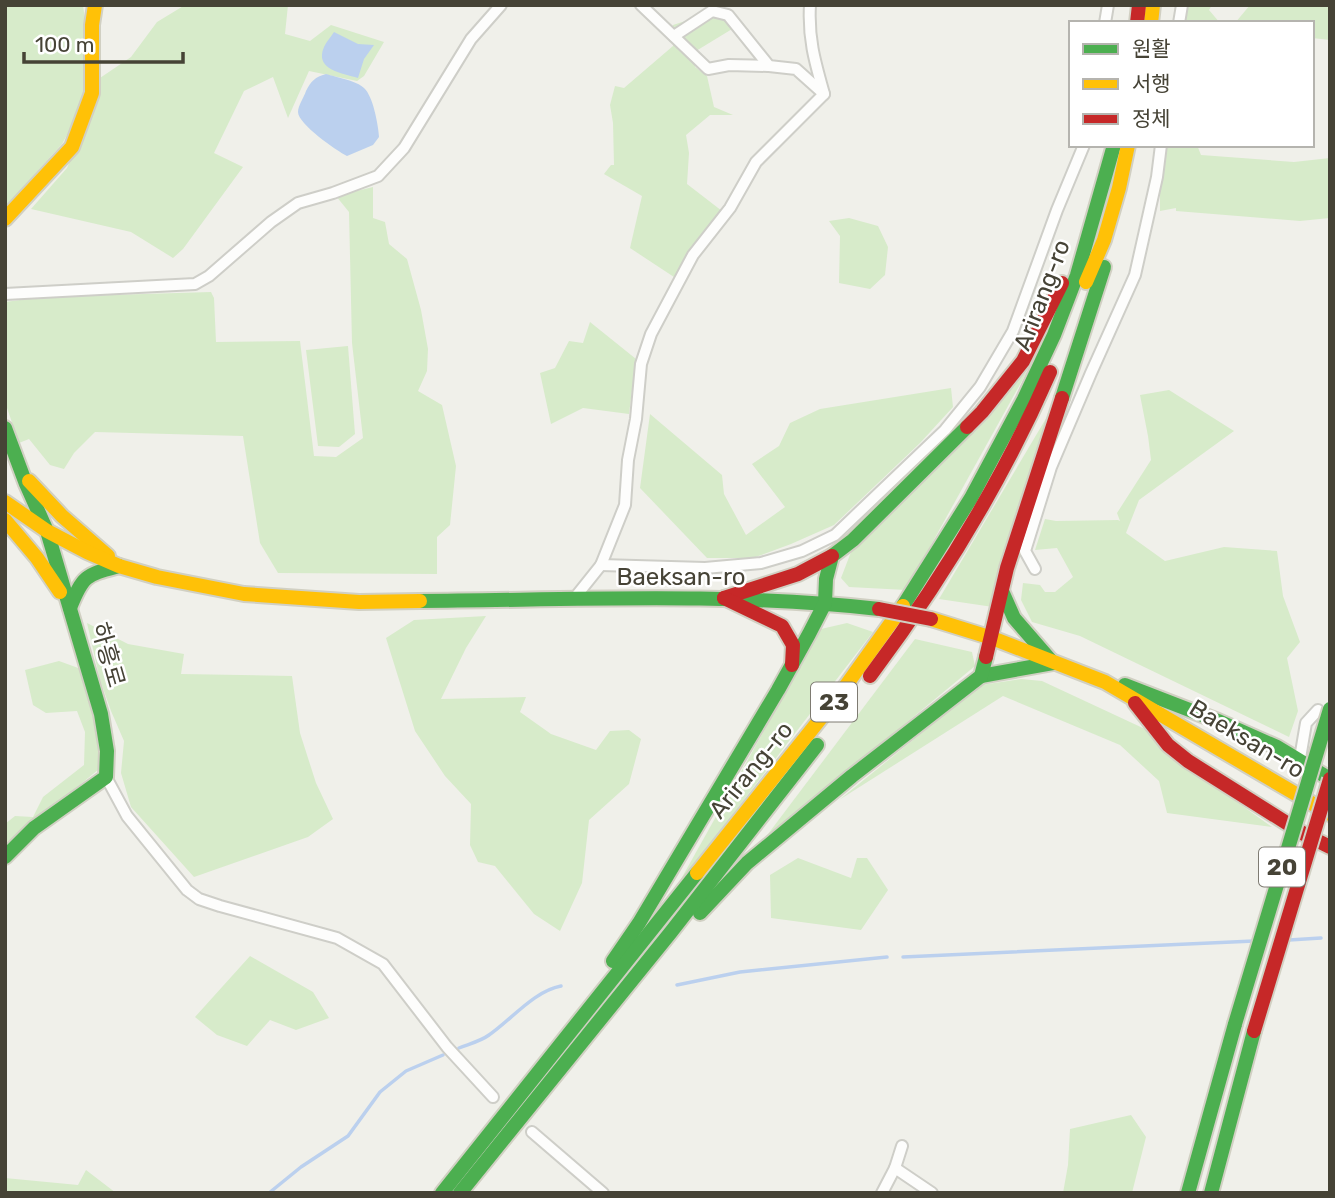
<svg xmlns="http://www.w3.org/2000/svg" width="1335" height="1198" font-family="Rubik,'Noto Sans KR',sans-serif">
<rect width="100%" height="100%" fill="#f0f0ea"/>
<g fill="#d7ebca">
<polygon points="5,5 83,5 86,28 89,85 84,104 62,144 5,207"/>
<polygon points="185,5 288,5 285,34 310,41 331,25 384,42 364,76 357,81 309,71 288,118 273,77 244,91 214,153 243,167 183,249 173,258 131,232 31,209 67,168 95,100 97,80 131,57 157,22"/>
<polygon points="1184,5 1212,5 1209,10 1220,23 1181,23"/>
<polygon points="1250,5 1330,5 1330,40 1312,38 1312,23 1235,23"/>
<polygon points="725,8 737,26 696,51 695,67 707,76 714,107 733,115 710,115 686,135 689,153 687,184 722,211 674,277 630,248 642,196 604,174 611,165 614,165 613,123 610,105 615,86 624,88 673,46 673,25"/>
<polygon points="1164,145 1197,145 1201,155 1294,162 1330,158 1330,218 1300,221 1176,211 1176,208 1160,211 1160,175"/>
<polygon points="373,187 373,218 385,222 389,244 407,259 421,310 428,349 427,371 418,391 442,405 456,466 450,525 437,537 437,574 278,573 260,543 243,436 95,432 74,453 64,469 50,465 29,439 19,443 5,402 5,302 43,297 211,292 214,298 216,342 300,341 314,456 336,457 363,438 352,343 349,212 336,196"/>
<polygon points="849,218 878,226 888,247 885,275 870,289 839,283 840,236 829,221"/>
<polygon points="590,322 636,359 629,414 583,408 551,424 540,373 555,368 569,341 583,343"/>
<polygon points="348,346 355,434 339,447 318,446 306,350"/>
<polygon points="1028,370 906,590 849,587 841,578 851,552"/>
<polygon points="951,388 953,407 920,443 834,525 791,544 753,558 707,558 640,488 650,414 722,475 724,494 746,535 785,507 752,464 779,446 790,423 820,409"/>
<polygon points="1169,390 1234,431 1139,500 1126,533 1165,561 1224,547 1277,551 1283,596 1300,642 1287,658 1298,711 1289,737 1080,636 1032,622 1021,600 1023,583 1040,585 1045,592 1055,592 1073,577 1057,548 1035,550 1045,519 1056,521 1118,520 1120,521 1117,513 1151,460 1148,436 1140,395"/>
<polygon points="1051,410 993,607 939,599"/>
<polygon points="486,616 466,648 441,699 526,697 520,712 551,734 596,750 610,731 629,730 641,739 629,784 589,820 582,883 560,931 534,914 495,866 478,862 470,845 471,804 445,776 415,731 386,638 414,620"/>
<polygon points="87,623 128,644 184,654 181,674 292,676 300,733 316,783 333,819 308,837 194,877 131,807 121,773 124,741 111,711 100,680"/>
<polygon points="847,623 873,632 676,888 821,629"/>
<polygon points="915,639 972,652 975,666 762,842"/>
<polygon points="59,661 81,669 96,717 104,765 5,846 5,824 15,816 33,817 43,797 84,765 85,732 77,711 46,713 33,705 25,670"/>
<polygon points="1021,679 1042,681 1145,729 1223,792 1272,827 1167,813 1159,781 1120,745 1003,696 839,800 981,685"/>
<polygon points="798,858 851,878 857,858 867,858 888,890 861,930 771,918 770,875"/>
<polygon points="250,956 313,992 329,1018 296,1030 270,1020 247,1046 217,1035 195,1017"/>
<polygon points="1131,1115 1146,1137 1132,1193 1063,1193 1068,1165 1070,1129"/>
<polygon points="86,1170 116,1193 5,1193 5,1178 78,1185"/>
</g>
<g fill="#bbd0ee">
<path d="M334 32 358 44 374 45 364 59 358 78C342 73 314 70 324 47 326 42 331 37 334 32Z"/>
<path d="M326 74C336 77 357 81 364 88 373 96 378 124 379 137L373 145 347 156C337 151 298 124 298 112 298 106 304 97 306 91 311 81 315 77 326 74Z"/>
</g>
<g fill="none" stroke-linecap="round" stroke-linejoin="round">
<g stroke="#bbd0ee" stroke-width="3.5">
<polyline points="1289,940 1321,938"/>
<polyline points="903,957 1254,941"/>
<polyline points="677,985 740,972 887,957"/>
<path d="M459 1048C469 1044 481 1041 489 1035 511 1020 534 991 561 986"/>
<polyline points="269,1193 301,1167 348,1136 380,1092 406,1071 443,1055"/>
</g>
<g stroke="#cecec8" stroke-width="14">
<g id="street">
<polyline points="641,5 708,69 729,65 769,66"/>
<polyline points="1105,23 1108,5"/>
<polyline points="1179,23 1182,5"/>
<polyline points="674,36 712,11 728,15 769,66 796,69 824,94"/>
<polyline points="5,294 195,284 209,276 271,222 298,203 333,193 378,176 404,148 471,39 501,5"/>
<polyline points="601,565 705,568 761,563 802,551 835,535 945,430 980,387 1013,331 1057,210 1084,145"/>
<polyline points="1035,569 1025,551 1051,467 1091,373 1135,275 1157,177 1161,145"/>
<path d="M573 600 601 565 625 505 628 460 636 419 641 364 651 334 693 255 730 208 756 162 824 94C815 62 808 39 810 5"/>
<polyline points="1298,770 1306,723 1318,710"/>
<polyline points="106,777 127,816 187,890 199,899 220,906 337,938 383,964 447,1047 493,1097"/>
<polyline points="532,1132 603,1193"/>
<polyline points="895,1168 932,1193"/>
<polyline points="882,1193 895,1168 902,1146"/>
</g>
</g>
<g stroke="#d1d0c3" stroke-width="18">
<g id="fast">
<polyline points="1062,398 1104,267"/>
<polyline points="5,428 26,484 47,531 101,714 107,751 106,777 34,828 5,857"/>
<path d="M420 601C573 600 727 592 879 609"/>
<polyline points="903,606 971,498 1024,399 1054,335 1077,275 1114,145"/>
<path d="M70 608C83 575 86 575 119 566"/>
<polyline points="981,676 1053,663 1014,618 1002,591"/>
<polyline points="1125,685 1218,721 1277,747 1330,779"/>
<polyline points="700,913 747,863 852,776 981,676 986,657"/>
<polyline points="613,961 639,923 778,690 809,634 825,603 826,579 832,556 853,540 967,427"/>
<polyline points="442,1193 697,873"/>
<polyline points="460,1193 671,932 817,745"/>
<polyline points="1188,1193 1235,1024"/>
<polyline points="1211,1193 1254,1031"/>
</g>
</g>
<g stroke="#d1d0c3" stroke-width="18">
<g id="slow">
<polyline points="1151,23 1153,5"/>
<polyline points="5,219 72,147 92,93 92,25 95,5"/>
<polyline points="1086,282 1104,240 1119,188 1128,145"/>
<polyline points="29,481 62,516 108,556"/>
<polyline points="5,502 47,531 87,552 119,566 157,577 244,594 359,602 420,601"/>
<polyline points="5,520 37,558 60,592"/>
<polyline points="931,619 992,638 1105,682 1330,814"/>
<polyline points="697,873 837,698 903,606"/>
</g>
</g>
<g stroke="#d1d0c3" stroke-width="18">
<g id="jam">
<polyline points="1137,23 1139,5"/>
<polyline points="967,427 982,412 1023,361 1062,283"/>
<polyline points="724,598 798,574 832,556"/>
<polyline points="724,598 782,626 793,645 792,665"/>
<polyline points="986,657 1007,568 1062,398"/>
<path d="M870 676C942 580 1002 482 1050 372"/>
<polyline points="1135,703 1168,745 1188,761 1304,834 1330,847"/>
</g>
</g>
<use href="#street" stroke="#fdfdfc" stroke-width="10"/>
<use href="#fast" stroke="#4caf50" stroke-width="14"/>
<use href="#slow" stroke="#ffc107" stroke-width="14"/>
<use href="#jam" stroke="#c62828" stroke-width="14"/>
<g stroke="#d1d0c3" stroke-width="18" stroke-linecap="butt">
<polyline id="fast-bridge" points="1235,1024 1330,709"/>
</g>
<g stroke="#d1d0c3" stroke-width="18" stroke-linecap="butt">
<g id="jam-bridge">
<polyline points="879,609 931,619"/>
<polyline points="1254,1031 1330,779"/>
</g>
</g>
<use href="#fast-bridge" stroke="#4caf50" stroke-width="14"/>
<use href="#jam-bridge" stroke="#c62828" stroke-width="14"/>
</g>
<g text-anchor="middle" stroke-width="5" stroke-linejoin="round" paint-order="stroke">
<g fill="#fff" stroke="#7e7b72" stroke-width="2">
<rect x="811" y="682.5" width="46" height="39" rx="5"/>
<rect x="1259" y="847.5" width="46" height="39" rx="5"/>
</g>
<g font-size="23" font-weight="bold" fill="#464336">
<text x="834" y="710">23</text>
<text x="1282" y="875">20</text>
</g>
<g font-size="24" fill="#464336" stroke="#fff">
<text transform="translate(1042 295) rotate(-69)" y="8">Arirang-ro</text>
<text x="681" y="585">Baeksan-ro</text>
<text transform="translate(108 655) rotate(74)" y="8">하흥로</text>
<text transform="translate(1247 739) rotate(31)" y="8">Baeksan-ro</text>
<text transform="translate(751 770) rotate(-51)" y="8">Arirang-ro</text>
</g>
</g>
<rect width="1335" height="1198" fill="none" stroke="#464336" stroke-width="14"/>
<rect x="1069" y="21" width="245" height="126" fill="#ffffff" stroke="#b5b4af" stroke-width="2"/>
<rect x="1083" y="44" width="35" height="10" fill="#4caf50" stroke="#b5b4af" stroke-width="2"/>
<text x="1132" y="56" font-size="21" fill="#464336">원활</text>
<rect x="1083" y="79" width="35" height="10" fill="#ffc107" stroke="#b5b4af" stroke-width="2"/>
<text x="1132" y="91" font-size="21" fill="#464336">서행</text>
<rect x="1083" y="114" width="35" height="10" fill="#c62828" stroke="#b5b4af" stroke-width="2"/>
<text x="1132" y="126" font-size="21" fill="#464336">정체</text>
<path d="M24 52v10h159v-10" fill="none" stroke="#464336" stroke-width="3.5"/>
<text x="35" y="52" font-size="21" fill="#464336" stroke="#ffffff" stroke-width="5" paint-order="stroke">100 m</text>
</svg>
